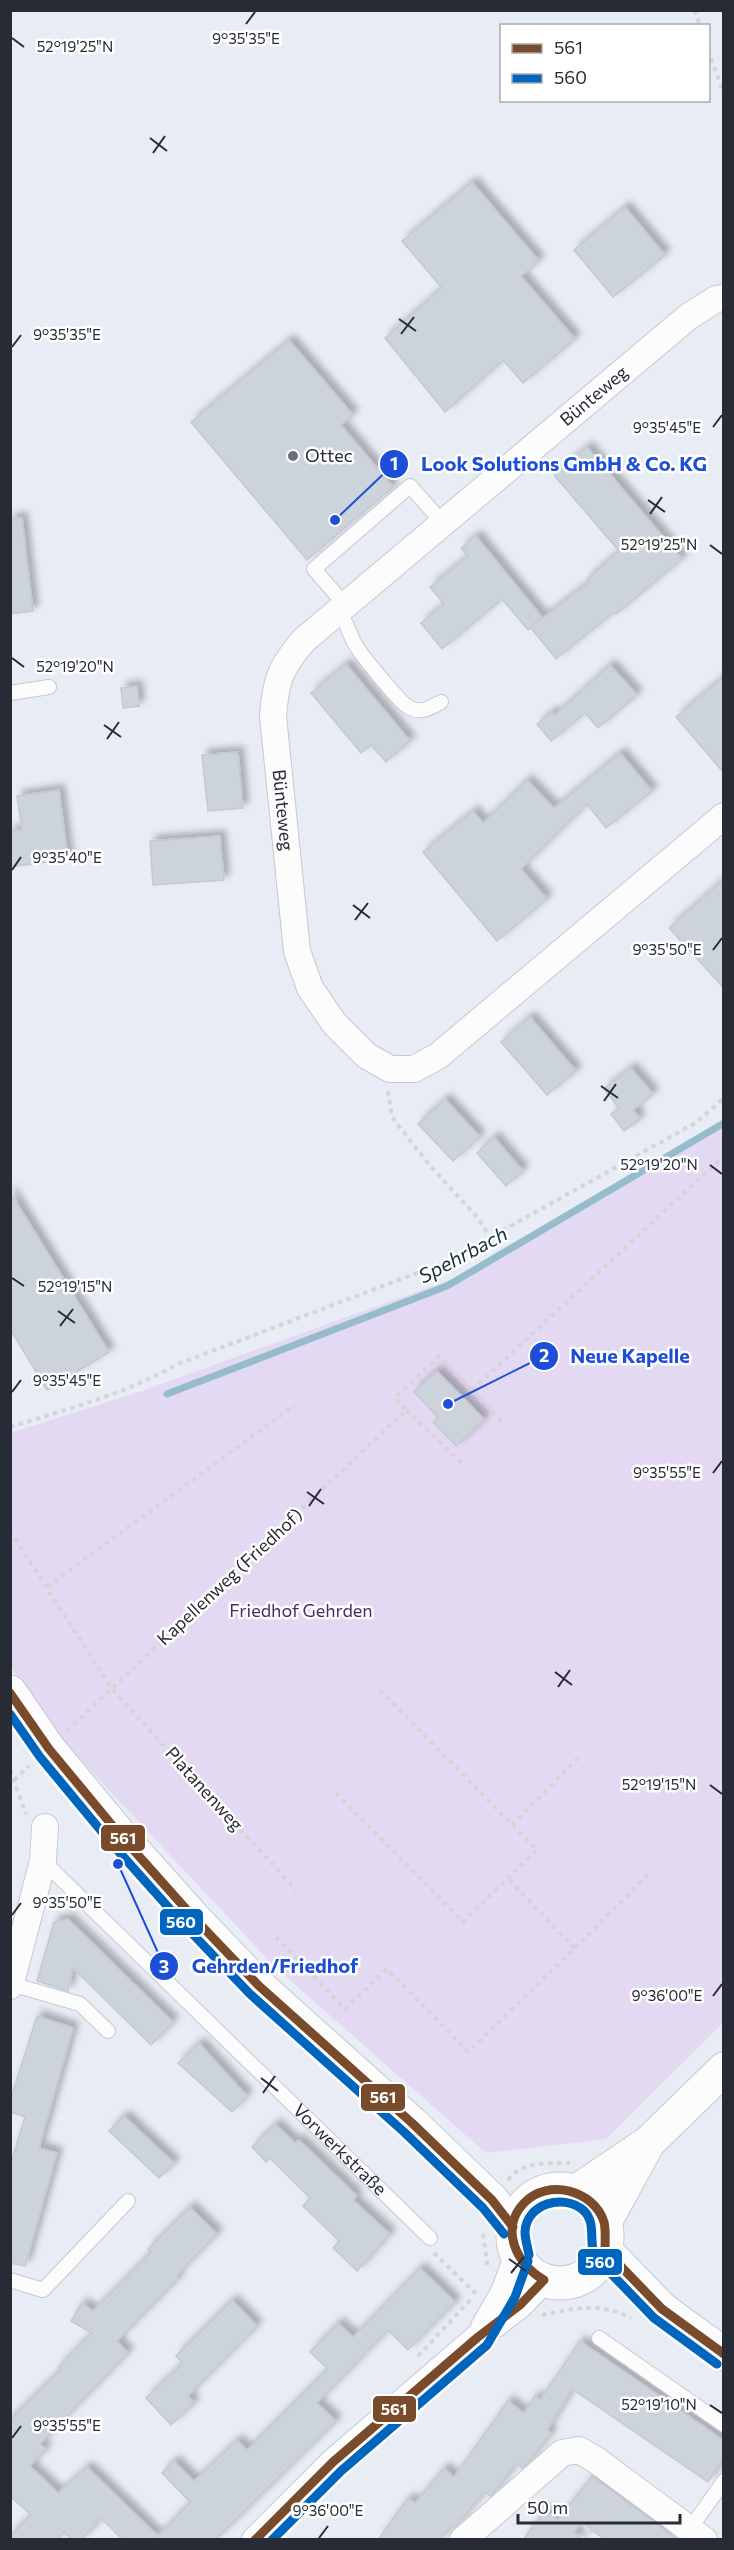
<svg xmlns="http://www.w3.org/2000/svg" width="734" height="2550" font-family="Commissioner,sans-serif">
<defs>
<filter id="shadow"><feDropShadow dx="5.5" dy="-5.5" stdDeviation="3" flood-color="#0004"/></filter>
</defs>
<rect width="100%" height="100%" fill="#e8ecf4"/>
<polygon fill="#e4d9f2" points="723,1121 723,2023 606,2139 486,2153 274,1966 60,1738 11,1667 10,1433 142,1391 452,1279 713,1130"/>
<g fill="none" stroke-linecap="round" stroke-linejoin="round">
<polyline stroke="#94bccb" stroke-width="7" points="167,1394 447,1286 724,1123"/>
</g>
<g fill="#ccd3db" stroke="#c3c9d0" stroke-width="1.5" filter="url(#shadow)">
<polygon points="472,182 539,261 521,276 575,339 523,383 503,360 445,412 385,338 442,288 402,241"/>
<polygon points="625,207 665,255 613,297 574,250"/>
<polygon points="289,340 353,415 341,425 393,487 307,560 191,422"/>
<polygon points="587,447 682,559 616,614 614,612 556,659 531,628 528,630 502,599 442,649 421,623 444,604 430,587 468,556 461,548 476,536 542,617 532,626 589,582 587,579 619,551 554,475"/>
<polygon points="22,518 33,611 10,614 10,519"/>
<polygon points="346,664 410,741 386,762 371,745 361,753 311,693"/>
<polygon points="610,665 637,695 598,728 585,713 551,741 537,724 552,712 555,715"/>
<polygon points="723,677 723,772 676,717"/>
<polygon points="137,686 139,706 123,708 121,688"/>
<polygon points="238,752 243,808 208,811 202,755"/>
<polygon points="620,753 652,791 606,828 587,804 521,869 547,899 497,941 423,852 473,811 483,823 527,780 554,808"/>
<polygon points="59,790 68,859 10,867 10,831 22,830 17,796"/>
<polygon points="220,836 224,880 153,885 150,841"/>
<polygon points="723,880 723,987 669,928"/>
<polygon points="530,1017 576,1071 547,1095 501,1042"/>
<polygon points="631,1068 653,1094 633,1110 640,1119 624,1131 611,1114 619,1108 604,1089"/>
<polygon points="445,1099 480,1137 453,1161 418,1124"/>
<polygon points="494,1137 523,1171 506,1186 477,1153"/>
<polygon points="10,1192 109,1352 47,1390 10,1329"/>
<polygon points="437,1371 484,1419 456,1446 433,1422 438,1417 414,1392"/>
<polygon points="68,1919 173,2022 151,2045 73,1968 68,1991 37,1981 54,1922"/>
<polygon points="37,2016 73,2028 39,2148 57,2153 25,2266 10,2263 10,2166 25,2117 10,2112 10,2101"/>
<polygon points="199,2043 247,2096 232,2112 178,2063"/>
<polygon points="124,2116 174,2163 159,2178 109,2131"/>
<polygon points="275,2124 295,2143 299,2140 357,2196 353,2200 390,2234 357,2271 333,2248 339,2241 303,2206 310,2198 270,2158 266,2162 252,2147"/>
<polygon points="190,2207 217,2234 176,2276 178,2279 117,2341 128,2353 40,2444 46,2449 30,2466 58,2493 87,2467 158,2536 190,2502 162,2473 174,2461 194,2481 237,2440 247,2450 328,2369 310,2352 338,2323 353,2337 420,2268 455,2302 408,2350 388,2330 317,2403 336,2421 215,2540 123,2540 101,2518 81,2540 72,2540 64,2532 57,2540 10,2540 10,2536 31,2515 10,2496 10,2419 61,2369 59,2366 92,2333 71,2321 82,2303 93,2311 151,2252 148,2249"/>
<polygon points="232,2300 257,2326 188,2396 194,2403 171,2425 146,2398 183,2363 176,2356"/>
<polygon points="580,2341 723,2440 723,2459 708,2482 572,2389 547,2430 551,2433 527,2464 522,2468 516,2463 493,2494 490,2496 484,2492 456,2526 454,2528 451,2525 440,2540 378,2540 408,2498 415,2503 444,2468 454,2477 508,2401 524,2413 535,2396 540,2400"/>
<polygon points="592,2476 678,2540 605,2540 582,2522 574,2532 583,2540 523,2540 545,2510 558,2520"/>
</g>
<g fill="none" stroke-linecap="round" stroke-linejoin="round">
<g stroke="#c5c9d2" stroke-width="16">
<g id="service">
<polyline points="345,605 314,569 410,486 443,523"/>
<path d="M338 611C347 621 348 632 355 644 361 655 401 704 410 708 421 714 432 707 441 702"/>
<polyline points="10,693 49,687"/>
<path id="s1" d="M43 1861 430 2238"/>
<polyline points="11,1984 80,2004 108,2031"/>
<polyline points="10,2280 43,2290 128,2201"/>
<polyline points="599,2338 724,2425"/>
<polyline points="690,2529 724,2481"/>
</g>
</g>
<g stroke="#c5c9d2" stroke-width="28">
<g id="minor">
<path id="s2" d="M724 298 716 299 688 317 304 640C280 668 276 679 273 716L297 951 310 988 334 1023 367 1056 390 1069H414L438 1056 724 816"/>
<polyline points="10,1986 43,1861 45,1827"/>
<polyline points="484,2327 504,2292 517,2257"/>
<polyline points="255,2540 333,2462 478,2337 520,2305 544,2280"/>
<polyline points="463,2540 562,2453 579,2450 596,2460 704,2540"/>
</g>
</g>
<g stroke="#c5c9d2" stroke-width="35">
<g id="tertiary">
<polyline points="10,1692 49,1749 121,1836 194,1918 258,1985 412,2123 492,2200 513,2227"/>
<circle cx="560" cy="2236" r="47"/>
<polyline points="577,2191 648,2143 724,2069"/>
<polyline points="605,2222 646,2147"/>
<polyline points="605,2250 662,2309 724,2354"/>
</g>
</g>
<g stroke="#d4d5d7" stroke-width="4" stroke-dasharray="4.5 4.5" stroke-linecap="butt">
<polyline points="695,10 700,26"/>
<polyline points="708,50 724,94"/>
<polyline points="388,1091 392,1117 431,1167 478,1218 490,1237"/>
<polyline points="472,1390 724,1156"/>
<polyline points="406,1410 464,1465"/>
<path d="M10 1427C68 1409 125 1394 178 1364L446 1262 697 1122 724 1098"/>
<polyline points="10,1531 112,1689 296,1890"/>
<polyline points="47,1587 295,1405"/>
<polyline points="67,1731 406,1410 395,1398 439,1356 504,1424"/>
<polyline points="10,1770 26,1814"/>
<polyline points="14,1780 29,1766"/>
<polyline points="336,1793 463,1922 537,1850 380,1690"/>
<polyline points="512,1825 578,1758"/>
<polyline points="276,1937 345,2009 387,1969 468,2052 575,1948 508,1879"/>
<polyline points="575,1948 651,1872"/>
<path d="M508 2180C524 2160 546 2164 570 2163"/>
<polyline points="483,2234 488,2269"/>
<polyline points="434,2253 476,2294"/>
<path d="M542 2315C576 2308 598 2302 631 2318"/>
<polyline points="418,2356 472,2298"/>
<polyline points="585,2540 614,2500"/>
</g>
<use href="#service" stroke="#fcfcfd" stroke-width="14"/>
<use href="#minor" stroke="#fcfcfd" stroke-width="26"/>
<use href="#tertiary" stroke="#fcfcfd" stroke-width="33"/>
<g stroke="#fff" stroke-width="14">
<g id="bus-1">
<polyline points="10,1693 49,1749 121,1836 194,1918 258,1985 412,2123 492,2200 513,2227"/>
<path d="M255 2540 333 2462 478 2337 520 2305 544 2280C517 2265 499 2229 524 2203 548 2178 594 2190 604 2222 606 2230 605 2241 605 2250L662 2309 724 2354"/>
</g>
</g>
<g stroke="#fff" stroke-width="14">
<g id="bus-2">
<polyline points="10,1714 40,1757 112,1844 185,1926 250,1994 404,2132 483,2208 504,2234"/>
<path d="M529 2255C528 2248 525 2239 525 2232 526 2204 563 2193 583 2210 598 2223 587 2244 596 2258L654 2318 717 2364"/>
<polyline points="272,2540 341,2471 487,2345 515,2297 528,2261"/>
</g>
</g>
<use href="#bus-1" stroke="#7a4b2a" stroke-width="9"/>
<use href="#bus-2" stroke="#0065bd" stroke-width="9"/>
</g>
<path fill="none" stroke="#262b35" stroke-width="2" d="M246 24 255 12M12 38 24 47M150 138 167 151M153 153 165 136M399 319 416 331M401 334 414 317M12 347 21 335M713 427 722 415M648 500 665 512M650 514 662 497M710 545 722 554M12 658 24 667M104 725 121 737M107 739 119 722M12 870 21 857M353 905 370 918M355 920 368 903M713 950 722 938M601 1086 618 1098M604 1101 616 1084M710 1165 722 1174M12 1278 24 1286M58 1311 75 1323M60 1326 73 1309M12 1392 21 1380M713 1473 722 1461M307 1492 324 1504M309 1506 321 1489M555 1672 572 1685M558 1687 570 1670M710 1785 722 1794M12 1915 21 1903M713 1996 722 1984M261 2078 278 2091M263 2093 275 2076M509 2259 526 2271M511 2273 524 2257M710 2405 722 2413M12 2438 21 2426M319 2538 328 2526"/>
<circle fill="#6a6f78" stroke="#fff" stroke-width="2" cx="293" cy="456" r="6"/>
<g text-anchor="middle" stroke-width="5" stroke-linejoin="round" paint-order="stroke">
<g font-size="18" fill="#262b35" stroke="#fff">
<text transform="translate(594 396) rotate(-40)" y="6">Bünteweg</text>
<text dy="6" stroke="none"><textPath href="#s2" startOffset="722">Bünteweg</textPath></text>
<text transform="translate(230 1577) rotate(-43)" y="6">Kapellenweg (Friedhof)</text>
<text transform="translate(204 1789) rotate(48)" y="6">Platanenweg</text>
<text dy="6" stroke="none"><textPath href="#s1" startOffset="414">Vorwerkstraße</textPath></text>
</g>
<g font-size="18" fill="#262b35" stroke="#fff" text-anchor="start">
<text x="305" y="462">Ottec</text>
</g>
<g font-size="18" fill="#4b2b5f" stroke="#fff">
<text x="301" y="1617">Friedhof Gehrden</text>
</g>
<g font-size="20" font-style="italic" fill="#132f38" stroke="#fff">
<text transform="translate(463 1255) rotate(-28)" y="7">Spehrbach</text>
</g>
</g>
<g font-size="15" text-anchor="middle" fill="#262b35" stroke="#fff" stroke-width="5" stroke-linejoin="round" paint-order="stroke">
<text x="246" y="44">9°35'35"E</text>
<text x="75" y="52">52°19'25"N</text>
<text x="67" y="340">9°35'35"E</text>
<text x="667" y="433">9°35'45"E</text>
<text x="659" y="550">52°19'25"N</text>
<text x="75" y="672">52°19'20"N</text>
<text x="67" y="863">9°35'40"E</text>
<text x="667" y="955">9°35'50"E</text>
<text x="659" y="1170">52°19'20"N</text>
<text x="75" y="1292">52°19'15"N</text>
<text x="67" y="1386">9°35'45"E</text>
<text x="667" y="1478">9°35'55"E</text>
<text x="659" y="1790">52°19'15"N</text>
<text x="67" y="1908">9°35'50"E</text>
<text x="667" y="2001">9°36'00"E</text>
<text x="659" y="2410">52°19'10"N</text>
<text x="67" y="2431">9°35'55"E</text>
<text x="328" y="2516">9°36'00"E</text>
</g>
<path fill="none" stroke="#1d4ed8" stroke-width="2" d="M335 520L394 464M448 1404L544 1356M118 1864L164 1966"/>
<g fill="#1d4ed8" stroke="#fff" stroke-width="2">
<circle cx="335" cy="520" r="6"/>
<circle cx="448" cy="1404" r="6"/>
<circle cx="118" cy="1864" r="6"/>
<circle cx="394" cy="464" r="15"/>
<circle cx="544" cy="1356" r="15"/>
<circle cx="164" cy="1966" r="15"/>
</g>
<g font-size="18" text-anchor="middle" font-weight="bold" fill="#fff">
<text x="394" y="470">1</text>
<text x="544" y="1362">2</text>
<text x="164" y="1973">3</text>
</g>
<g font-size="20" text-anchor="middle" font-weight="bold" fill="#1d4ed8" stroke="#fff" stroke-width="5" stroke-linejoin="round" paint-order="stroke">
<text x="564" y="471">Look Solutions GmbH &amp; Co. KG</text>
<text x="630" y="1363">Neue Kapelle</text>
<text x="275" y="1973">Gehrden/Friedhof</text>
</g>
<g stroke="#fff" stroke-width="2">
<rect x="100" y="1824" width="46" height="28" rx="6" fill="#7a4b2a"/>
<rect x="159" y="1908" width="45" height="28" rx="6" fill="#0065bd"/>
<rect x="360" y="2083" width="46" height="29" rx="6" fill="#7a4b2a"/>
<rect x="577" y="2248" width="46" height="28" rx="6" fill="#0065bd"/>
<rect x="372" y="2395" width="45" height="28" rx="6" fill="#7a4b2a"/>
</g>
<g font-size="16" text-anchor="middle" font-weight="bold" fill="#fff">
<text x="123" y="1844">561</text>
<text x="181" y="1928">560</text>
<text x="383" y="2103">561</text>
<text x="600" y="2268">560</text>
<text x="394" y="2415">561</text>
</g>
<rect width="734" height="2550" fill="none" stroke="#262b35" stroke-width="24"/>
<rect x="500" y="24" width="210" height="78" fill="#ffffff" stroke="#a8aaae" stroke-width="1.5"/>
<rect x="512" y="44" width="30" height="9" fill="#7a4b2a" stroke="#a8aaae" stroke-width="1.5"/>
<text x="554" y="54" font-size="18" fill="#262b35">561</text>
<rect x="512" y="74" width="30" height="9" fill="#0065bd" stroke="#a8aaae" stroke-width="1.5"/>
<text x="554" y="84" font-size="18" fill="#262b35">560</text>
<path d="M518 2514v9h162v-9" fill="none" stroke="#262b35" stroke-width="3"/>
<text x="527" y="2514" font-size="18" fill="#262b35" stroke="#ffffff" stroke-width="4.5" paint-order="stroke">50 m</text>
</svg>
